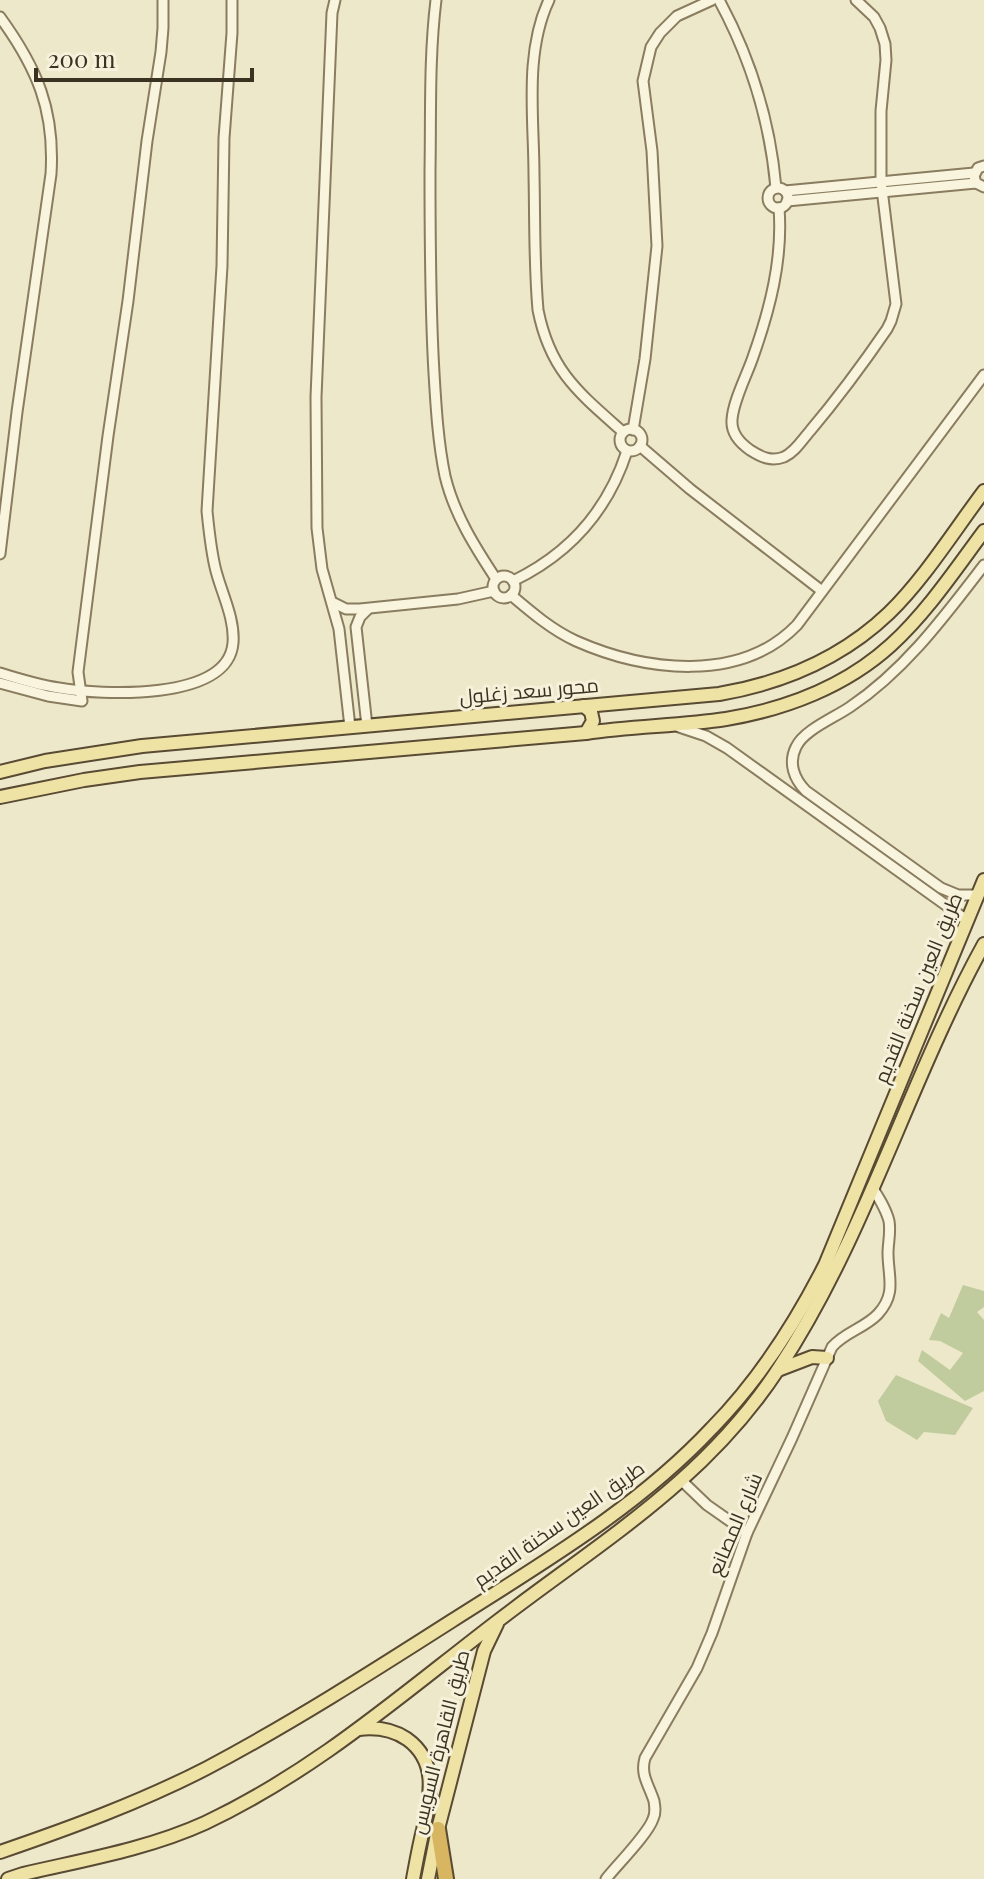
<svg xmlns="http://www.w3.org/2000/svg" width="984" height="1879" font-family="'Playfair Display',Cairo,serif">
<rect width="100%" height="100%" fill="#eee8ca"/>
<g fill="#c0cc9e">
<polygon points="963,1285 984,1291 984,1307 977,1312 984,1320 984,1391 965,1401 918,1361 922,1350 950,1370 963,1353 940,1341 929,1340 941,1313 949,1318"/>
<polygon points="896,1375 973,1408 955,1435 924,1432 917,1440 886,1421 878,1401"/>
</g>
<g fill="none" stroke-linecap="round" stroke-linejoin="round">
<g stroke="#8a7c5f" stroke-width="13">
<g id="minor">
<polyline points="335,0 332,13 316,397 317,528 322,569 339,629 350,727"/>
<path d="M436 0C429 57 431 114 430 171 430 238 430 305 434 373 436 407 438 442 445 476 454 514 475 547 496 579"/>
<path d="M549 0C524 53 534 118 534 175 535 220 534 265 538 310 550 371 579 393 623 432"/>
<path d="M719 0C751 59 770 121 776 188"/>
<path d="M0 17C37 68 55 110 51 174L17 412 0 554"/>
<polyline points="984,166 978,168 974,176 976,183 984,187"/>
<circle cx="778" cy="198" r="10"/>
<polyline points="785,191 974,173"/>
<polyline points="787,201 976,183"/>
<path d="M779 208C783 259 770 309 753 357 747 375 733 401 732 420 731 434 740 443 750 450 761 457 771 462 784 457 795 452 802 440 810 431 837 399 863 364 887 329L891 321 896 304 881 181V111L886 60 885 44 880 28 874 17 856 0"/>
<circle cx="631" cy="440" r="11"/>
<polyline points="633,430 645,359 657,246 652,151 643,81 651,47 660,33 677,16 712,0"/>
<polyline points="640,446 690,489 822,591"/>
<circle cx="504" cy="587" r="11"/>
<path d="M513 581C569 554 608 510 627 451"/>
<path d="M511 595C531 612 552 630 576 641 644 671 740 684 797 625L984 375"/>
<polyline points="332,602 346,609 360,609 458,599 494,591"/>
<path d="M0 673C19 679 39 685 59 688 100 695 228 702 233 643 235 619 222 594 216 571 211 552 209 531 207 511L222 266 224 138 232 33V0"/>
<polyline points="0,683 48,696 82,701 78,672 108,436 128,301 147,141 161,52 163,28 163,0"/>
<polyline points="367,726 356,627 360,617 368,609"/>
<polyline points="679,727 706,736 727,748 968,921"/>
<path d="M978 895H958L941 888 806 791C794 779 788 763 796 747 804 730 834 718 850 707 905 670 944 617 984 565"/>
<polyline points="682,1481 707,1505 747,1533"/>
<path d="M606 1879C617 1865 648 1834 653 1819 656 1813 655 1807 654 1801 649 1785 640 1775 645 1758L697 1668 712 1633 747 1533 792 1438 832 1347C845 1332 865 1328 878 1314 897 1293 888 1277 888 1253 888 1243 891 1232 889 1221 886 1209 879 1198 872 1187"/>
</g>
</g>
<g stroke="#584a33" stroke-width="16">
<g id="major">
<polyline points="584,706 591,712 593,721 586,733"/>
<path d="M0 772 45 761 142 746 719 694C783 683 841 659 889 613 924 579 954 531 984 491"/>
<path d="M0 797 84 780 140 772 586 733C632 726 680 726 726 719 786 709 846 686 891 645 927 612 955 570 984 531"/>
<polyline points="778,1370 812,1357 827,1358"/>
<path d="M359 1729C376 1727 392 1729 407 1739 439 1762 430 1797 423 1830 419 1846 416 1863 413 1879"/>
<path d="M0 1852C70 1828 141 1802 207 1768 294 1722 378 1668 461 1615 549 1559 640 1505 712 1428 759 1380 795 1324 825 1265L984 880"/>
<path d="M8 1879 23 1874C83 1860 148 1849 205 1823 317 1770 402 1694 499 1620 602 1541 706 1480 779 1368 866 1236 908 1082 984 944"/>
<polyline points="428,1879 438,1829 484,1651 497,1624"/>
</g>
</g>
<g stroke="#584a33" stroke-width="18">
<polyline id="highway" points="438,1829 446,1879"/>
</g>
<use href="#minor" stroke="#f8f4de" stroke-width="9"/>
<use href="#major" stroke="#eee2a5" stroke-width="12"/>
<use href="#highway" stroke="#d8b560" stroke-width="14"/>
</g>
<g text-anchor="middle" stroke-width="6" stroke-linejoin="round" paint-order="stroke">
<g font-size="20" fill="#3b3222" stroke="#f5f1da">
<text transform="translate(529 691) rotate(-5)" y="7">محور سعد زغلول</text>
<text transform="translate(918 988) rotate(-68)" y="7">طريق العين سخنة القديم</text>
<text transform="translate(559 1524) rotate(-35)" y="7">طريق العين سخنة القديم</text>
<text transform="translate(735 1524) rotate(-67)" y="7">شارع المصانع</text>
<text transform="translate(440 1742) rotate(-76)" y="7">طريق القاهرة السويس</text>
</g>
</g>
<path d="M36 68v12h216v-12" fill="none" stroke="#3b3222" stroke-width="4"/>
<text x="48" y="68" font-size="24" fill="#3b3222" stroke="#f5f1da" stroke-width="6" paint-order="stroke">200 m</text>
</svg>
